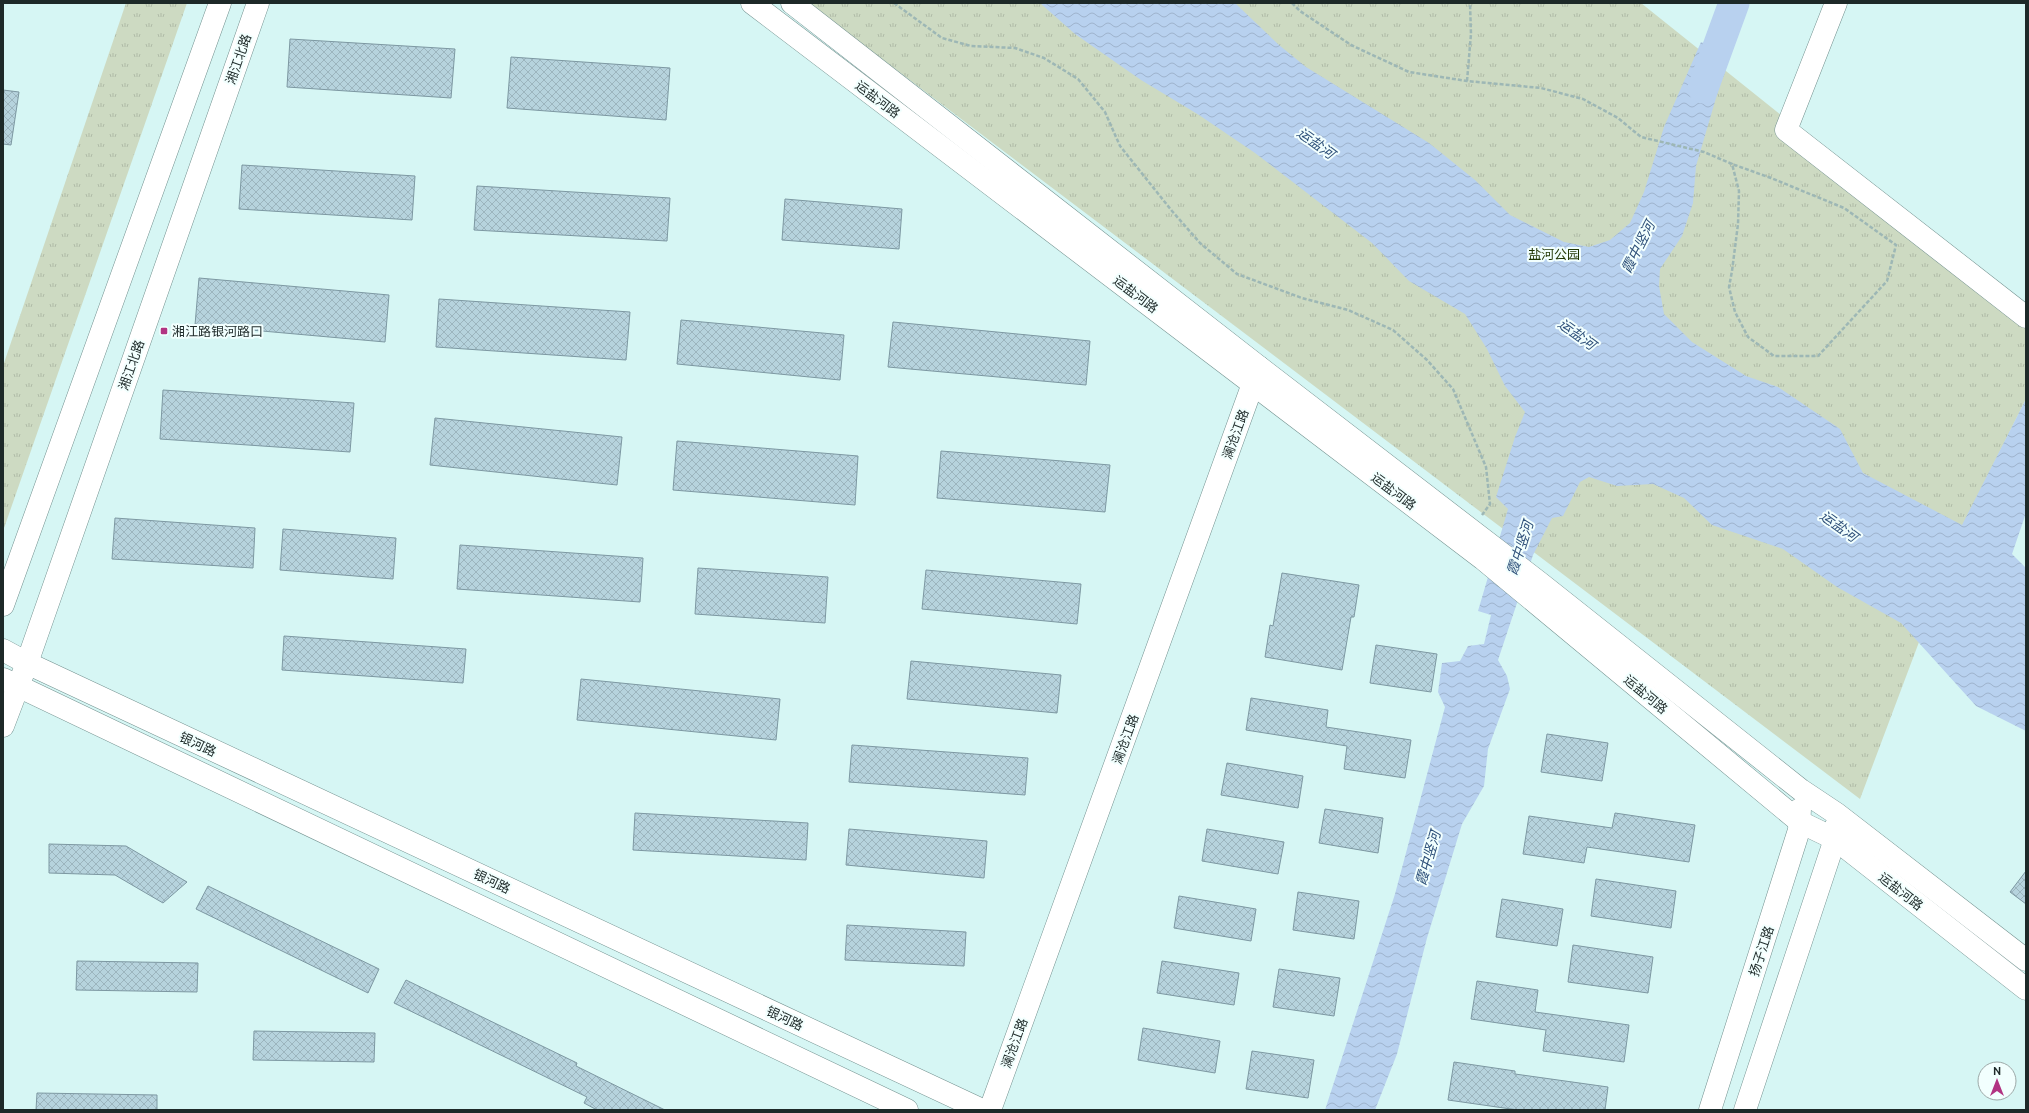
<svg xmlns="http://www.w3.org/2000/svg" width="2029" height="1113" font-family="Ubuntu,'Noto Sans SC',sans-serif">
<defs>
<pattern id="park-tufts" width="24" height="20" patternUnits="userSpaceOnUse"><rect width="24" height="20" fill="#cddac2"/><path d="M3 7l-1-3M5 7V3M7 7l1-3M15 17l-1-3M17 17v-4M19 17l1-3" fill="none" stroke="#b0bba7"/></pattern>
<pattern id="water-waves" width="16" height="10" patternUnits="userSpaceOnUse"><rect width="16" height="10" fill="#b8d1ef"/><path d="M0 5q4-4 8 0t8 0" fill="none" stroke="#9eb3cd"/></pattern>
<pattern id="building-cross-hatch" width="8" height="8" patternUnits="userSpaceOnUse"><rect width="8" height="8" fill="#b6d3dd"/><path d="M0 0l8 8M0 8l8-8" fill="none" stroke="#9cb5be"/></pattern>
</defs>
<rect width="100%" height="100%" fill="#d6f6f4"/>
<g fill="url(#park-tufts)">
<polygon points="126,3 187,3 3,531 3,366"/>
<polygon points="808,3 1641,3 2026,311 2026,399 1963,525 1860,799"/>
</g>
<polygon fill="url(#water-waves)" points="1040,3 1235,3 1279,45 1306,67 1429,143 1475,180 1510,215 1564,242 1589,247 1610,240 1630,223 1644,192 1664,127 1701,42 1729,54 1696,166 1693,203 1682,236 1660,269 1659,286 1664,314 1692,342 1746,376 1778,387 1840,429 1863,473 1962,525 2026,399 2026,513 2012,554 2026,568 2026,731 1976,706 1901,623 1837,587 1783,549 1712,525 1684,498 1653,484 1617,486 1589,477 1580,482 1563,516 1552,518 1533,555 1498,660 1507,676 1510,689 1488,749 1484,786 1462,824 1427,938 1397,1054 1375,1110 1325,1110 1395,894 1445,707 1438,692 1442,663 1460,661 1468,646 1484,644 1491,615 1478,611 1508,509 1496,497 1515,437 1525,412 1505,386 1487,349 1465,314 1409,281 1372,243 1255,153 1199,115 1141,80 1075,34"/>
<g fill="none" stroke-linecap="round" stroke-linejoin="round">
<polyline stroke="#b8d1ef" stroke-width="31" points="1703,88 1734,3"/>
</g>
<g fill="url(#building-cross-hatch)" stroke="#7d98a2">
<polygon points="290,39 455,49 451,98 287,87"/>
<polygon points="511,57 670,68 666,120 507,108"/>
<polygon points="3,90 19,92 11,145 3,144"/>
<polygon points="242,165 415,176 412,220 239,209"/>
<polygon points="477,186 670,198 667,241 474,230"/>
<polygon points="785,199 902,209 899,249 782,240"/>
<polygon points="199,278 389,295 385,342 195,325"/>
<polygon points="439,299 630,312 626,360 436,347"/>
<polygon points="681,320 844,335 840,380 677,364"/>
<polygon points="893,322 1090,341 1086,385 888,367"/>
<polygon points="163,390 354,403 350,452 160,439"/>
<polygon points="435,418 622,437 617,485 430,465"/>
<polygon points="677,441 858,456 855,505 673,490"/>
<polygon points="941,451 1110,465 1105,512 937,498"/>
<polygon points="115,518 255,528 253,568 112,559"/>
<polygon points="283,529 396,538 393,579 280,570"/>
<polygon points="460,545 643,558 640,602 457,589"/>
<polygon points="698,568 828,577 825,623 695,614"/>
<polygon points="926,570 1081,584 1077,624 922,609"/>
<polygon points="1282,573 1359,585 1354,617 1351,617 1342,670 1265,657 1270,625 1273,626"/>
<polygon points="284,636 466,649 463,683 282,670"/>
<polygon points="1376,645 1437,654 1431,692 1370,683"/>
<polygon points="911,661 1061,675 1057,713 907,699"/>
<polygon points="581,679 780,699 776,740 577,720"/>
<polygon points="1251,698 1328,710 1326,727 1411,740 1405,778 1344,769 1347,746 1246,730"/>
<polygon points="1547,734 1608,743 1602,781 1541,772"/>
<polygon points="852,745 1028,758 1025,795 849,782"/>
<polygon points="1227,763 1303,776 1298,808 1221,795"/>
<polygon points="1325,809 1383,818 1378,853 1319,843"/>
<polygon points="635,813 808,823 806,860 633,850"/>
<polygon points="1615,813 1695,825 1689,862 1587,847 1584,863 1523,854 1529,816 1612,828"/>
<polygon points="849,829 987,841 984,878 846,865"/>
<polygon points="1207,829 1284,842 1278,874 1202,861"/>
<polygon points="49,844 126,846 187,882 163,903 115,875 49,873"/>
<polygon points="2026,871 2026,904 2010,892"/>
<polygon points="1596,879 1676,891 1671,928 1591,916"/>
<polygon points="208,886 379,969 368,993 196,909"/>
<polygon points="1298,892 1359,901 1354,939 1293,930"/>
<polygon points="1179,896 1256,909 1251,941 1174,928"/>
<polygon points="1502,899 1563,909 1557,946 1496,937"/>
<polygon points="847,925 966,932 964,966 845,960"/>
<polygon points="1573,945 1653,957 1648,993 1568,982"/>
<polygon points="77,961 198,963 197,992 76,990"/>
<polygon points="1162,961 1239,973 1234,1005 1157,993"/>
<polygon points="1279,969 1340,978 1334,1016 1273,1007"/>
<polygon points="406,980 577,1063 576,1066 665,1110 597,1110 584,1103 587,1097 394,1003"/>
<polygon points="1477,981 1538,990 1535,1012 1629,1025 1624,1062 1543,1051 1546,1030 1471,1019"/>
<polygon points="1143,1028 1220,1041 1215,1073 1138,1060"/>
<polygon points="254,1031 375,1033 374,1062 253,1060"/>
<polygon points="1252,1051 1314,1060 1308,1098 1246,1089"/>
<polygon points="1454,1062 1515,1071 1515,1074 1608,1087 1605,1110 1518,1110 1448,1100"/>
<polygon points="37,1093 157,1095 157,1110 36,1110"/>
</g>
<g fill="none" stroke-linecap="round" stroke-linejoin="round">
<g stroke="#73918f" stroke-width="23">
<g id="minor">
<polyline points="1836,3 1786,130 2026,317"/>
<polyline points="3,605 220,3"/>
<polyline points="3,726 27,663 258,3"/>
<polyline points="990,1110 1259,367"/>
</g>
</g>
<g stroke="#73918f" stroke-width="23">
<g id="major">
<polyline points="752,3 1483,559 1800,822 1835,839 2026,989"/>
<polyline points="792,3 1259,367 1540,583 1801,790 1837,814 2026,960"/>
<polyline points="3,650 27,663 982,1110"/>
<polyline points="3,679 907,1110"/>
<polyline points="1710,1110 1799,830 1800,809"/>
<polyline points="1745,1110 1835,839 1836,826"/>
</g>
</g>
<g stroke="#9db7b5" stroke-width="2.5" stroke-dasharray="4 2" stroke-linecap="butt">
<polyline points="894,3 942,38 971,46 1015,48 1044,58 1078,79 1105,112 1120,146 1172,211 1200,243 1237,274 1302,298 1348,310 1393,330 1427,360 1453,389 1486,467 1490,504 1482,515"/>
<polyline points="1292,3 1300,11 1351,45 1409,72 1467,81 1541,88 1583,99 1618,118 1641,137 1704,152 1732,164 1739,191 1738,224 1732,271 1729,287 1735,312 1748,337 1774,356 1818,356 1887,281 1896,245 1844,208 1771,178 1732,164"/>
<polyline points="1467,81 1471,34 1470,3"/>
</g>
<use href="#minor" stroke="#fff" stroke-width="22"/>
<use href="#major" stroke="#fff" stroke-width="22"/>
</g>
<rect fill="#b13382" stroke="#f2fffe" stroke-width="1.5" x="160" y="327" width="8" height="8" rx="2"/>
<g text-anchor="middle" stroke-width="4" stroke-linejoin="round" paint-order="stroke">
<g font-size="13" fill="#1d2928" stroke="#f2fffe">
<text transform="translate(238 59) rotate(-71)" y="5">湘江北路</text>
<text transform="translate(878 99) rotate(37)" y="5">运盐河路</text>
<text transform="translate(1136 294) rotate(37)" y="5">运盐河路</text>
<text transform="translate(131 365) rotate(-71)" y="5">湘江北路</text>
<text transform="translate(1235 434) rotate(-70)" y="5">澜沧江路</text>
<text transform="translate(1394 491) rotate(37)" y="5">运盐河路</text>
<text transform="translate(1646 694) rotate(40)" y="5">运盐河路</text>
<text transform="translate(1125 739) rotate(-70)" y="5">澜沧江路</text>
<text transform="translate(198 744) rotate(25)" y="5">银河路</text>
<text transform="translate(492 881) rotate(25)" y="5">银河路</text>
<text transform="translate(1901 891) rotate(38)" y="5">运盐河路</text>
<text transform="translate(1761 951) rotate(-72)" y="5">扬子江路</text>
<text transform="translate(785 1018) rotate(25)" y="5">银河路</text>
<text transform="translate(1014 1043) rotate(-70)" y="5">澜沧江路</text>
</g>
<g font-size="13" fill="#1f3400" stroke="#f2fffe">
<text x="1554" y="259">盐河公园</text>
</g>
<g font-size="13" fill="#1d2928" stroke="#f2fffe" text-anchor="start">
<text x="172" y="336">湘江路银河路口</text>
</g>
<g font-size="14" font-style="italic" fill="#2f517a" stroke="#f2fffe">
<text transform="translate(1316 143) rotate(36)" y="5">运盐河</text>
<text transform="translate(1638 247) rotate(-63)" y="5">霞中竖河</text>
<text transform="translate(1577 334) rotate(36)" y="5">运盐河</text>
<text transform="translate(1839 526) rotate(36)" y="5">运盐河</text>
<text transform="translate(1520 548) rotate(-72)" y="5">霞中竖河</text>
<text transform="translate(1428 858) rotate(-74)" y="5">霞中竖河</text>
</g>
</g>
<rect width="2029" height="1113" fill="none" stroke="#1d2928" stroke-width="8"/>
<g transform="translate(1997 1081)"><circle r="19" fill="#f2fffe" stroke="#9da9a8"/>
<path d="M0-3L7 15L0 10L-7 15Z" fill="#b13382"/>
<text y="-6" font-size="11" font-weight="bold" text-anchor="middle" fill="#1d2928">N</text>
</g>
</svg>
